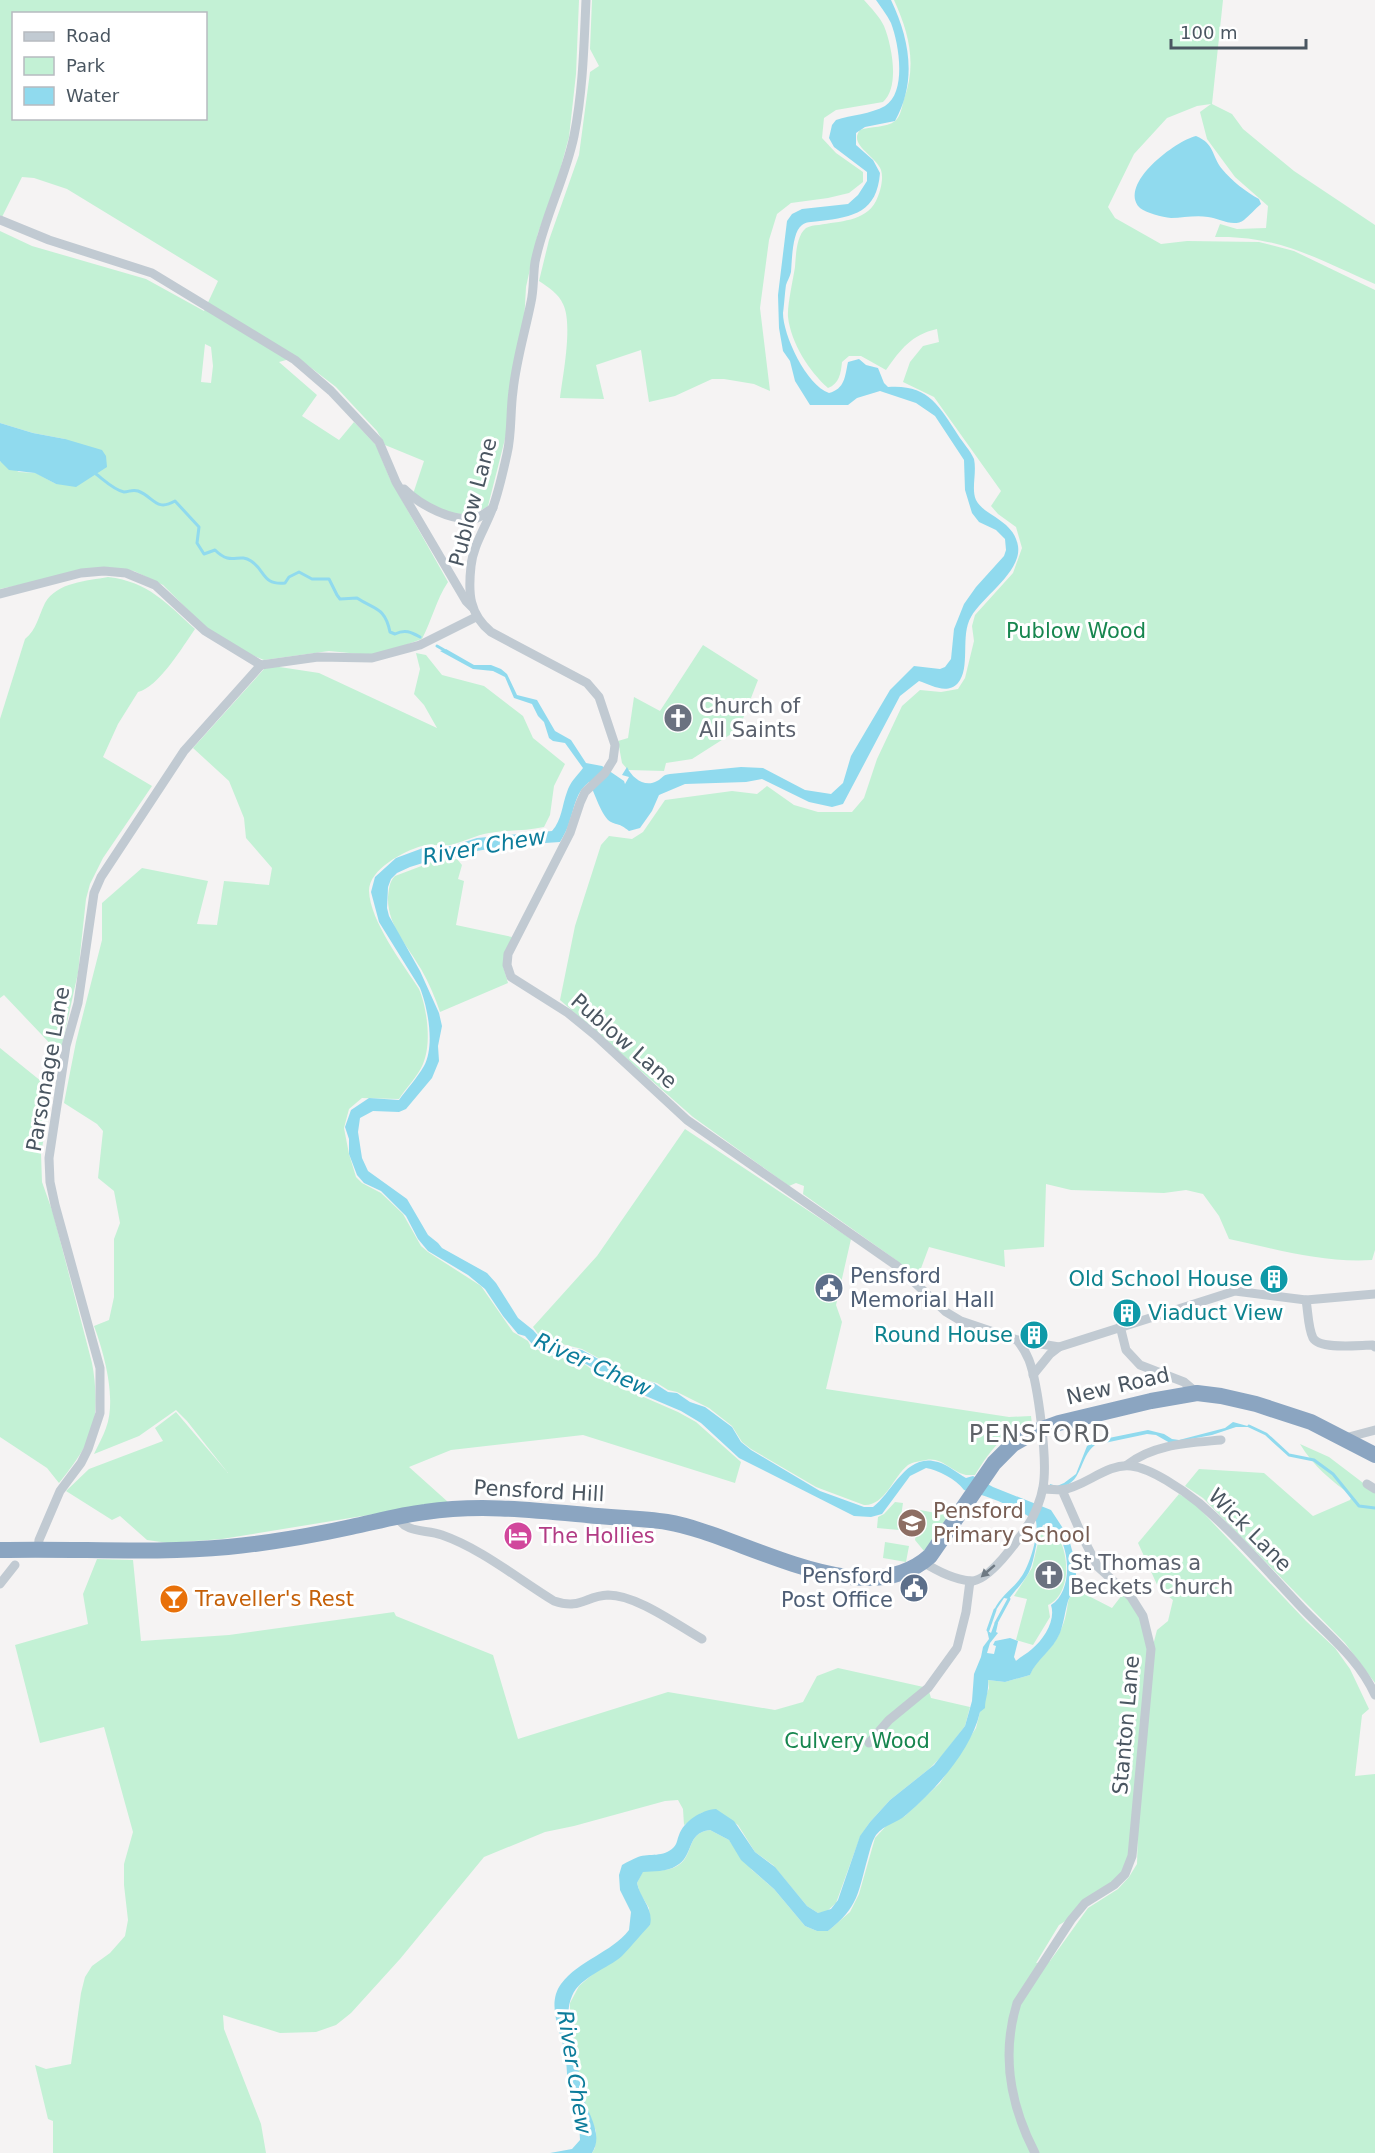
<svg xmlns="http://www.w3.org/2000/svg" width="1375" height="2153" font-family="'DejaVu Sans',sans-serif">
<rect width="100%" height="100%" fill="#f5f3f3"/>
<g fill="#c3f1d5" fill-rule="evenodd">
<path d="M0 0H579L576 74 569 137 556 185 538 233 526 287 524 323 506 435 488 506C461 525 438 507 413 494L424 461 385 445 377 431 336 387 297 357 279 362 317 395 302 416 339 440 354 422 376 445 390 479 448 582C436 600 432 620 422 639L386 652 370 655 329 651 264 660 247 653 206 628 163 585 134 571 105 567 0 589V461L19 472 36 473 56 484 65 439 33 433 0 423V231L32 246 146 279 204 311 218 281 67 189 34 178 22 177 2 217 0 216ZM14 14H206V118H14ZM205 344 211 347 213 366 211 383 201 382Z"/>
<path d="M592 0H864C871 8 880 17 884 26 892 46 900 87 883 102L836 110 824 118 822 138 836 153 863 172V182L849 193 828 198 791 203 777 214 769 240 760 308 770 391 754 384 724 379H712L675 396 649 402 641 350 596 365 604 399 560 398C563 374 573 324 563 304 559 294 548 287 539 281L549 240 579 155 590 72 599 66 590 49Z"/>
<path d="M894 0H1223L1212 104 1232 114 1243 129 1294 171 1375 225V284C1319 260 1279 235 1215 237L1220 224 1237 229 1266 228 1268 206 1235 177 1207 139 1200 112 1211 104 1197 106 1167 118 1134 154 1108 207 1115 218 1161 244 1187 241 1259 242 1294 251 1375 290V1250L1372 1260C1323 1263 1276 1249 1229 1239L1219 1216 1203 1194 1186 1190 1164 1193 1071 1190 1046 1184 1044 1247 1004 1250 1005 1267 929 1247 917 1279 896 1260 803 1194 804 1186 796 1183 789 1186 693 1117 560 1000 575 926 601 845 609 836 632 839 643 832 665 800 732 791 757 794 767 786 794 805 818 812H852L864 798 877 759 902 706 920 690 941 692 958 689 965 678 974 641 972 626 975 615 1013 573 1022 548 1016 527 998 514 991 506 1001 491 934 397 903 382 910 362 923 346 939 342 937 329C911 335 901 349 886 370L861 356H849L842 362C841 373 839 384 828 388 809 371 791 343 788 317 787 306 793 280 795 267 796 256 796 236 806 228 810 226 814 225 819 225 839 221 865 222 876 201 880 193 884 179 881 170 875 155 848 145 860 130 870 126 887 128 895 121 901 116 902 106 904 99 917 64 909 33 894 0Z"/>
<path d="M108 577C149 582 166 603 195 629 183 646 159 687 138 692L118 724 103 757 152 786 103 858 90 884 86 899 78 973 60 1054 4 995 0 998V719L25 639C37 629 38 617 45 603 57 582 87 581 108 577Z"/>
<polygon points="703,645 758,680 739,729 692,759 666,763 664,771 628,770 622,763 618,741 628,738 634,697 660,711"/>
<path d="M416 653 426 655 442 675 484 686 523 716 533 738 565 764 554 786 550 815 544 827C526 831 508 830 489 833 476 835 463 842 450 845 441 846 431 844 422 846 404 851 369 869 369 891 370 921 403 964 419 989 427 1008 432 1043 423 1064 418 1076 406 1088 399 1099L362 1098 349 1109 344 1128 349 1154 356 1177 362 1183 381 1193 403 1214 421 1246 428 1252 481 1286 513 1332 528 1341 530 1345 545 1354 583 1363 609 1382 678 1412 696 1422 741 1462 735 1483 583 1435 451 1450 409 1467 448 1502 222 1539 168 1543 147 1540 120 1516 112 1520 66 1491 89 1469 163 1441 155 1428 176 1412 228 1473 187 1421 176 1410 139 1436 94 1454C98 1445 103 1437 106 1428 117 1399 104 1353 94 1326L109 1320 114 1297V1239L120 1223 114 1191 98 1178 103 1131 97 1124 64 1103 76 1042 102 940V903L142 868 208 881 197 924 217 925 224 881 269 885 272 868 246 838 244 818 229 781 193 748 264 669 273 666 319 673 437 728 424 705 414 694 420 669Z"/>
<path d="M440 859 450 860 457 859 462 865 458 879 464 881 456 925 512 937 503 966 508 983 440 1012C435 997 429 983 421 969 408 946 387 925 388 897 389 889 389 882 395 876Z"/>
<path d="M0 1048 52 1090 41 1154 42 1182 53 1213 92 1363C96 1384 98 1413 91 1434 85 1449 69 1471 59 1483L47 1468 0 1437Z"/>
<path d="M685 1129 851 1239 836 1305 842 1322 826 1389 1009 1417 1031 1416 1032 1424C1001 1435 992 1448 975 1475 972 1475 969 1475 966 1475 951 1472 943 1457 926 1460 921 1461 913 1462 908 1465 893 1477 885 1506 864 1505L816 1487 751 1449 742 1442 732 1426 709 1408 677 1392 668 1390 657 1383 633 1377 582 1349 546 1340 541 1338 533 1327 597 1256Z"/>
<path d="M1300 1444 1329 1457 1375 1492V1683L1345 1643 1203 1498 1185 1486 1199 1469 1264 1473 1313 1516 1350 1500 1352 1496C1332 1481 1313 1466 1300 1444Z"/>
<path d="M1179 1494 1194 1503 1306 1621 1335 1648 1350 1669 1369 1709 1362 1715 1355 1776 1375 1774V2153H592L595 2148 596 2131 586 2108 580 2083 576 2050 570 2029V2003L579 1986 650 1925 649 1908 640 1893 637 1883 643 1871C653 1870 667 1872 677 1866 695 1856 685 1833 710 1830L729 1840 752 1870 774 1889 805 1926 817 1931H828L850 1912 859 1894 875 1838 887 1825 905 1816 940 1783 976 1728 980 1712 989 1688 988 1680 1005 1682 1030 1675C1036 1659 1053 1650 1060 1632 1062 1627 1065 1620 1066 1614 1069 1603 1066 1595 1079 1591L1112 1608 1122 1595C1140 1606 1144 1630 1150 1649L1130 1856 1124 1873 1069 1919 1059 1925 1036 1963 1050 1961 1088 1908 1118 1889 1129 1877 1137 1864 1138 1831 1152 1649 1157 1630 1168 1621 1173 1600 1159 1589 1138 1543Z"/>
<polygon points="895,1502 903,1503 899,1530 877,1528 878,1517 884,1514"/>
<polygon points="945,1505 954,1507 924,1551 915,1540 920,1510 941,1514"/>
<path d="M1046 1525C1070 1537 1075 1593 1048 1605L1050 1617 1033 1645 1016 1640 1027 1599 1014 1596 1032 1568 1041 1530Z"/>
<polygon points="885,1542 909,1546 906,1562 883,1558"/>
<polygon points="97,1559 133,1560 141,1641 229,1635 394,1612 396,1616 493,1655 518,1739 668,1692 775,1710 803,1702 817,1676 838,1668 928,1688 931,1698 970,1707 965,1726 941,1757 929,1769 890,1800 870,1822 860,1837 836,1903 826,1912 818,1913 807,1906 773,1865 755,1852 738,1825 716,1810 701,1813 684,1825 683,1809 678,1800 665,1801 574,1826 545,1832 484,1857 400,1959 351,2013 336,2025 316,2032 280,2033 223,2015 224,2029 261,2124 266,2153 53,2153 53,2121 48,2119 35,2065 46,2069 71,2064 81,1993 85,1977 92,1966 110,1953 125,1936 128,1920 124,1885 124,1864 133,1832 104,1727 40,1743 15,1645 88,1624 83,1594"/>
</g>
<g fill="#90daee">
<path d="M876 0H891C910 40 917 81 895 121L865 127 856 133V145L873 160 880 173C877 212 854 217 820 221 815 222 807 221 802 225 792 232 792 261 791 272 790 277 787 281 786 285 785 291 784 306 783 313 783 335 806 385 829 393 845 389 845 376 848 362L859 359 866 365 878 368 884 383 888 387C927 384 939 405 958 435 963 443 970 450 974 459 977 473 971 489 976 500 984 516 1014 520 1018 546 1022 572 983 596 971 617 960 635 971 668 958 683 947 695 931 685 919 681L900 696 843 804 832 807 809 802 762 779 746 782 685 784 659 795 652 811 640 828 629 831C619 823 620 826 611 822 602 818 594 791 589 782 576 792 575 805 570 820 568 828 564 835 560 842L545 843 520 841 511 845 471 852 454 858H439L410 867 397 873 391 879 388 887 387 908 389 916 420 971 439 1013 442 1026 438 1046 439 1061 432 1078 406 1109 399 1112 373 1111 360 1118 358 1132 362 1158 368 1171 407 1199 428 1235 438 1243 442 1248 487 1273 496 1283 518 1318 533 1330 541 1339 554 1345 582 1350 633 1378 654 1383 668 1392 677 1393 690 1402 705 1407 732 1427 741 1442 751 1450 820 1491 864 1507H873C893 1492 906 1452 938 1462 948 1465 957 1473 966 1478L973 1476 993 1487 1051 1510 1068 1536 1074 1557 1077 1562C1073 1571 1079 1580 1076 1589 1074 1594 1070 1595 1068 1601 1065 1611 1064 1622 1060 1633 1053 1650 1036 1660 1030 1675L1005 1682 988 1680C989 1693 985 1698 985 1708L980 1712C971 1751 936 1789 906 1815 897 1823 885 1824 876 1835 872 1841 870 1850 868 1857 858 1892 859 1907 828 1931H817L805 1926 774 1889 741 1860 729 1840 710 1830C685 1833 695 1856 676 1866 667 1872 653 1871 643 1872L637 1883C640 1898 654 1909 650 1925 640 1935 632 1946 622 1956 607 1969 580 1977 572 1996 563 2016 574 2035 577 2055 579 2069 579 2082 583 2096 588 2114 604 2135 592 2153H550L572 2149 580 2140C580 2123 573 2111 570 2095 567 2083 567 2071 566 2059 563 2035 545 2006 561 1984 579 1960 611 1953 629 1930L631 1912 620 1890 619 1875 622 1865C627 1862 633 1859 638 1857 650 1853 663 1858 674 1847 677 1844 677 1840 679 1835 684 1821 701 1810 716 1809L734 1821 755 1852 775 1867 807 1906 818 1913 831 1909 838 1900 860 1836 870 1822 890 1800 934 1765 965 1726 972 1701 974 1674 981 1657 983 1647 989 1639 987 1630 991 1633 995 1622 998 1623 996 1632 998 1633 990 1643 987 1653 994 1654 996 1646 993 1645 995 1641 1010 1638 1018 1641 1014 1657 1016 1661C1021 1656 1027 1654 1032 1649 1044 1639 1056 1620 1051 1605 1075 1591 1071 1536 1047 1524L1043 1525C1035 1539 1036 1557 1029 1572 1024 1582 1015 1590 1009 1599L1004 1598 996 1610H994C1000 1597 1010 1591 1019 1580 1029 1568 1039 1536 1036 1521 1013 1506 991 1497 964 1490 956 1479 938 1470 926 1468L910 1476 882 1514 871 1517 854 1516 739 1458 701 1423 681 1411 608 1380 599 1371 582 1362 546 1352 533 1345 525 1336 518 1334 503 1316 485 1289 468 1275 428 1251 418 1239 406 1216 381 1191 364 1183 357 1175 349 1154V1139L345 1127 351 1110 369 1098 399 1100C407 1089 417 1078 424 1066 435 1046 428 1008 420 988L379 922 371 892 375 877 396 858 423 848 452 846 477 838 552 831C562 820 562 805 567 792 570 782 577 776 583 768L565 743 553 741 549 738 544 722 538 716 532 704 514 698 505 677 493 671 473 669 440 651 446 649 474 665H491L501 669 507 674 517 695 537 700 555 731 571 740 586 763 602 766 624 781 625 784 629 777 622 775 627 767C632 778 645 788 657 781 663 778 662 775 670 774L741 767 763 768 805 790 831 794 843 783 851 756 890 690 914 666 940 669 945 667 951 659 954 629 964 604 976 587 1004 556 1006 550 1005 539 996 530 979 522 972 513 965 490 964 460 935 416 916 403 880 391 857 398 848 405H810L795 381 790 361 783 351 779 328 778 295 787 221 792 214 802 209 848 204 858 195 867 181V172L834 147 829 138 832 125 836 120C851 115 871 114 885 106 907 92 899 44 891 23 887 15 881 7 876 0Z"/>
<path d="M1196 136C1215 144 1211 155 1222 169 1232 181 1246 192 1259 199L1261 204C1255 209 1249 216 1244 220 1233 228 1219 218 1208 217 1195 215 1183 218 1171 218 1162 217 1146 213 1140 208 1117 184 1177 140 1196 136Z"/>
<polygon points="0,423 33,433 65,439 102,450 106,456 107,467 76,487 56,484 35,473 9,470 0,461"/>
<path d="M1233 1422 1251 1427H1236L1212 1435 1170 1443 1156 1435 1147 1434 1095 1445C1077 1458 1084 1492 1050 1486V1484L1057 1486 1064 1483 1076 1474 1087 1446 1099 1440 1148 1430 1164 1434 1172 1439 1179 1440 1225 1428Z"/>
</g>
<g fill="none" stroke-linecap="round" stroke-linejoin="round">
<g stroke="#90daee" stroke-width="3">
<path d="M96 474C104 480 114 490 124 492 129 492 132 489 138 491 154 497 156 512 175 501L199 527 197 543 204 554 215 550C232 567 238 552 251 561 266 571 262 585 285 583L289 577 299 572 312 579H329L337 595 340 599 357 598C375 610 385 607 390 632L395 634C405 629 411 632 420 637"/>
<polyline points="437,646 444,650"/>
<polyline points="1249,1426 1266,1434 1289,1455 1314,1460 1333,1474 1359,1506 1375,1508"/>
<polyline points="996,1623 1009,1599"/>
<polyline points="988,1630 995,1610"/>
</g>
<g stroke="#c1cad2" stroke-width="9">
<path d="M586 0C584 45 583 91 574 136 565 179 544 218 535 262 533 275 534 289 531 302 525 332 516 361 513 391 510 412 512 433 507 454 503 472 499 490 493 507 486 527 473 545 471 566 468 593 469 614 491 632L587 683 599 697 615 745 613 760 605 773 585 792 580 803 570 833 508 954 507 965 511 977 568 1013 595 1035 687 1120 897 1266 946 1312 961 1321 1017 1340C1022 1346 1026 1353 1029 1360 1038 1384 1048 1461 1043 1487 1041 1499 1035 1515 1028 1525 1019 1539 988 1583 970 1581 953 1579 937 1571 923 1562"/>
<polyline points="0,220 49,240 152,273 295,360 331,391 379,442 396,482 466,601 472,607"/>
<path d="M404 489C420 505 453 523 477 518 482 516 488 511 493 508"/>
<polyline points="0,594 81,573 104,571 126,573 155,585 205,631 261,665 318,657 372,658 420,645 476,617"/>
<path d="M1306 1300C1308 1311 1308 1328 1313 1338 1320 1350 1359 1345 1373 1345L1375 1347"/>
<polyline points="1120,1326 1126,1350 1140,1365 1184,1382 1197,1393"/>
<polyline points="1017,1340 1059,1347 1235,1291 1306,1300 1375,1294"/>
<polyline points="1033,1375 1050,1354 1059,1347"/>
<polyline points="1345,1438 1375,1430"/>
<path d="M1127 1465C1153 1444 1189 1443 1221 1440"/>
<polyline points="1367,1484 1375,1489"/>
<path d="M1062 1490C1085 1487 1107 1463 1131 1466 1151 1468 1183 1490 1199 1503 1236 1535 1268 1572 1302 1608 1328 1635 1359 1659 1375 1695"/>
<path d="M397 1517C407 1534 425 1529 442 1535 482 1549 518 1579 554 1601 581 1610 585 1596 608 1595 637 1595 677 1625 702 1639"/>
<polyline points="38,1550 39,1540 60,1491 81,1463 88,1449 100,1413 100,1368 55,1205 50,1182 49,1158 66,1046 78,1003 94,893 101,877 184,751 261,665"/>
<polyline points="0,1584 15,1565"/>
<polyline points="869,1743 889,1720 928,1688 957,1648 966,1612 970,1581"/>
<path d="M1035 2153C1010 2105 1001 2055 1017 2003L1071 1920 1085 1903 1114 1885 1125 1874 1132 1856 1151 1649 1143 1616 1131 1597 1098 1567 1084 1540 1062 1490 1043 1489"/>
</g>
<path stroke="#8ba5c1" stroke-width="16" d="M0 1550C76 1548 152 1554 228 1547 269 1543 310 1536 351 1527 375 1522 400 1515 425 1512 479 1504 533 1510 587 1515 613 1518 641 1518 667 1522 741 1534 862 1617 930 1556L994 1463 1013 1444 1034 1432 1059 1423 1151 1401 1197 1393 1221 1396 1256 1404 1311 1422 1375 1455"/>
</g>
<defs><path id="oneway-solid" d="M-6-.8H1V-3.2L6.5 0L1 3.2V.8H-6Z" transform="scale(1.5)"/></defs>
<use fill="#6e7983" href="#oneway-solid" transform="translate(988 1571) rotate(139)"/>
<defs>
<g id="church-disc" transform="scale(1.5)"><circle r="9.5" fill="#6b7280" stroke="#fff"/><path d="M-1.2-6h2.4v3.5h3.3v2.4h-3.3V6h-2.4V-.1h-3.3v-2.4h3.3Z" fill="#fff"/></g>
<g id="building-disc" transform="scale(1.5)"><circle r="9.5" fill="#0f9aa8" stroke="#fff"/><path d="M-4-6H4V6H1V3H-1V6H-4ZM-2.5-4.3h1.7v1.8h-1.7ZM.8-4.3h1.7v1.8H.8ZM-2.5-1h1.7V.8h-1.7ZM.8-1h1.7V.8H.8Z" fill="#fff"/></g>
<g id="civic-disc" transform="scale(1.5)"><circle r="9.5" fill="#5c6f8a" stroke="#fff"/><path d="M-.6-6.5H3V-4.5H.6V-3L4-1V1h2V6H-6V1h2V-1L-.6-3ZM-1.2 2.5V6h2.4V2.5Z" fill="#fff"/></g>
<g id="school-disc" transform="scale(1.5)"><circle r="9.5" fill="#8d6e63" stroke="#fff"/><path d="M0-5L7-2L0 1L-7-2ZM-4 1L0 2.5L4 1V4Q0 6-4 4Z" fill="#fff"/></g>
<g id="hotel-disc" transform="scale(1.5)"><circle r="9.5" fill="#d1479c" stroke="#fff"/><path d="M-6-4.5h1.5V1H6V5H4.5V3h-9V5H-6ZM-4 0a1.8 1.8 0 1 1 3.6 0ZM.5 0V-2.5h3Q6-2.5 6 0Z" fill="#fff"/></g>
<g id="bar-disc" transform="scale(1.5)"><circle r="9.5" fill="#e8710a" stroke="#fff"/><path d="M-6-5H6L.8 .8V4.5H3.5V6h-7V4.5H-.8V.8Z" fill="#fff"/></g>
</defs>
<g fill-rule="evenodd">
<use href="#church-disc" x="678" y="718"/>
<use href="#building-disc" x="1274" y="1279"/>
<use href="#civic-disc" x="829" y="1288"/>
<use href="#building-disc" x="1127" y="1313"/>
<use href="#building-disc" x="1034" y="1335"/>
<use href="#school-disc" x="912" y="1523"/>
<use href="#hotel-disc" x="518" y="1536"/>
<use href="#church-disc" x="1049" y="1575"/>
<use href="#civic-disc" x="914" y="1588"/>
<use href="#bar-disc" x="174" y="1599"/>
</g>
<g text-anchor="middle" stroke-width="6" stroke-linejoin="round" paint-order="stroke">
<g font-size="21" fill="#4a5661" stroke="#fff">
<text transform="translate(473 502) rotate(-75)" y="7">Publow Lane</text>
<text transform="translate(624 1041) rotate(41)" y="7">Publow Lane</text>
<text transform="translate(48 1069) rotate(-80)" y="7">Parsonage Lane</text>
<text transform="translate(1118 1386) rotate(-13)" y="7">New Road</text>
<text transform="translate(539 1491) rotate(3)" y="7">Pensford Hill</text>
<text transform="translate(1250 1530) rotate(45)" y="7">Wick Lane</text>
<text transform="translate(1126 1725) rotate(-85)" y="7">Stanton Lane</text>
</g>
<g font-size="21" fill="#17864f" stroke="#fff">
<text x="1076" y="638">Publow Wood</text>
<text x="857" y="1748">Culvery Wood</text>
</g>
<g font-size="21" fill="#5b616d" stroke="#fff" text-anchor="start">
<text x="699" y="713">Church of<tspan x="699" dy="24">All Saints</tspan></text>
<text x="1070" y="1570">St Thomas a<tspan x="1070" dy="24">Beckets Church</tspan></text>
</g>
<g font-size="21" fill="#4e5e75" stroke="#fff" text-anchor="start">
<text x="850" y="1283">Pensford<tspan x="850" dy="24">Memorial Hall</tspan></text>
<text x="893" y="1583" text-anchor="end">Pensford<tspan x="893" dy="24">Post Office</tspan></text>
</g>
<g font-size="21" fill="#0d838f" stroke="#fff" text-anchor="end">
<text x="1253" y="1286">Old School House</text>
<text x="1148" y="1320" text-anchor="start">Viaduct View</text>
<text x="1013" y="1342">Round House</text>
</g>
<g font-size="21" fill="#785e54" stroke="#fff" text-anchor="start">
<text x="933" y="1518">Pensford<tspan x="933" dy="24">Primary School</tspan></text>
</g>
<g font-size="21" fill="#b23c85" stroke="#fff" text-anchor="start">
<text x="539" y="1543">The Hollies</text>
</g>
<g font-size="21" fill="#c56008" stroke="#fff" text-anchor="start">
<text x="195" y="1606">Traveller's Rest</text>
</g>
<g font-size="22" font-style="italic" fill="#0c7c9b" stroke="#fff">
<text transform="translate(484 846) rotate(-10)" y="8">River Chew</text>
<text transform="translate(593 1364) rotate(24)" y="8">River Chew</text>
<text transform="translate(575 2072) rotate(81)" y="8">River Chew</text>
</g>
<g font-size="24" letter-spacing="1.5" fill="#5f6368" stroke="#fff">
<text x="1040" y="1442">PENSFORD</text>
</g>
</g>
<rect x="12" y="12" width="195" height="108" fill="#ffffff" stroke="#b7bbc0" stroke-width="1.5"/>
<rect x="24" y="32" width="30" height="9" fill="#c1cad2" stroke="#b7bbc0" stroke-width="1.5"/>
<text x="66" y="42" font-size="18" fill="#4a5661">Road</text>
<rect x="24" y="57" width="30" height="18" fill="#c3f1d5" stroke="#b7bbc0" stroke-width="1.5"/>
<text x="66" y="72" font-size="18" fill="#4a5661">Park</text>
<rect x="24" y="87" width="30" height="18" fill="#90daee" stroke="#b7bbc0" stroke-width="1.5"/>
<text x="66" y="102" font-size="18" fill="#4a5661">Water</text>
<path d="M1171 39v9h135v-9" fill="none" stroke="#4a5661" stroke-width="3"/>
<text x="1180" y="39" font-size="18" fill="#4a5661" stroke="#ffffff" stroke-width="4.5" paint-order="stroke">100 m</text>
</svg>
